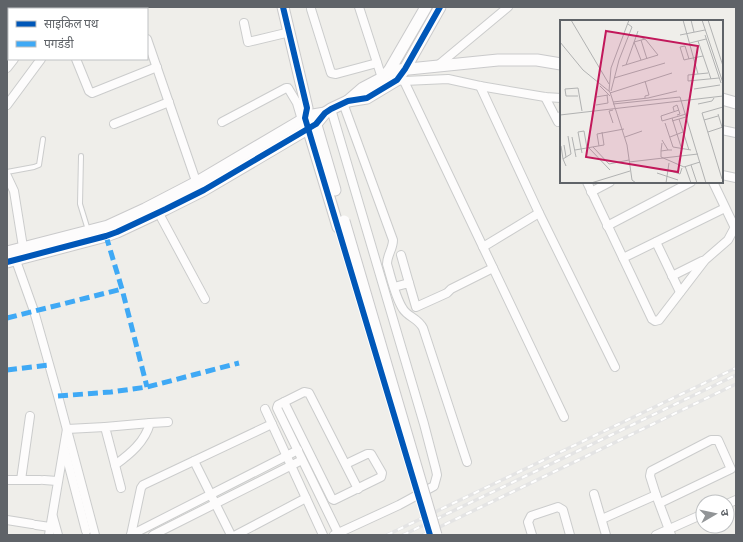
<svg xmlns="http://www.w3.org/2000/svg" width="743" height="542" font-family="Barlow,'Noto Sans Devanagari',sans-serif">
<rect width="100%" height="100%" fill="#efeeea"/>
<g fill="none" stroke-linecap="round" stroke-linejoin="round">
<g stroke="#cbcccc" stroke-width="6">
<g id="lane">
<polyline points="81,156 80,204 88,230"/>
<polyline points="7,172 34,167 39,165 43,139"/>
</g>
</g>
<g stroke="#cbcccc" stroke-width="10">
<g id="street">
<polyline points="359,7 382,78"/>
<polyline points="53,9 54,7"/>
<polyline points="311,9 331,73 336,74 377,63"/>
<polyline points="244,23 248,42 290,32"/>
<polyline points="147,39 198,187"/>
<polyline points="76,59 89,91 92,93 157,67"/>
<polyline points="436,67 508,7"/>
<polyline points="7,68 14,59"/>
<polyline points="393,79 404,81 564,417"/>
<polyline points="404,81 448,79 480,86 545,97 561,98"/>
<polyline points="480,86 539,213 615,367"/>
<polyline points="545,97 558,122 561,116"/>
<path d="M343 103 393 240C393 249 387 255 387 264 391 277 395 297 403 309 408 317 418 318 423 328L467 462"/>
<polyline points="7,105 41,59"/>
<polyline points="331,109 424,424 436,470 437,475 434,486 399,505 334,535"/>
<polyline points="222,122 286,88 288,88 297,103 302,120"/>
<polyline points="114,124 169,102"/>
<polyline points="722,130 736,133"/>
<polyline points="722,175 736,178"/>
<polyline points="7,176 14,191 23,247"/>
<polyline points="587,182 652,319 655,321 659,320 705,260 728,240 736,225"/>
<polyline points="713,182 735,228"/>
<polyline points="591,192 610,182"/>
<polyline points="156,208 205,299"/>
<polyline points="607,226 691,182"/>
<polyline points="656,242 680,292"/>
<polyline points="483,247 539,213"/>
<polyline points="14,255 34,311 58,396 95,535"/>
<polyline points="401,255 409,283"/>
<polyline points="623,258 725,208"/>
<polyline points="672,276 702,261"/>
<polyline points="394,287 409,283 416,307 447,293 451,289 493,268"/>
<polyline points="284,402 332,499 334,500 381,477 382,473 371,454 367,454 346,464"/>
<polyline points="265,409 323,535"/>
<polyline points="65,451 86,531"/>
<polyline points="194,461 231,535"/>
<polyline points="115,465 105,427 150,423"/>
<polyline points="7,480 40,480"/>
<polyline points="21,480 30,416"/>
<polyline points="44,480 57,481"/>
<path d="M121 488 115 465C130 454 145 442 150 423L168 422"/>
<polyline points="594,494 606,535"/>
<polyline points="660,503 731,469 718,440 711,440 651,471 650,476 656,495 671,535"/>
<polyline points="727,504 736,500"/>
<polyline points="53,517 58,535"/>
<polyline points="602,519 656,495"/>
<polyline points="7,520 32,524"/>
<polyline points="36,525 50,527"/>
<polyline points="338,533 277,408 278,405 304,392 309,393 358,489"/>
<polyline points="49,535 67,429 105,427"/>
<polyline points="131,535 141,488 143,485 272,424"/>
<polyline points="131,535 298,450"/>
<polyline points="153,535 302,460"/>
<polyline points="236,535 306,498"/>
<polyline points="532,535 528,522 531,516 558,507 563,510 570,535"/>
<polyline points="656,535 703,514"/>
</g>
</g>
<g stroke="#cacacb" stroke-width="13">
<g id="secondary">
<polyline points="283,7 307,108 305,118 338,227"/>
<polyline points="389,71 498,60 537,60 561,64"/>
<polyline points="722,99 736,103"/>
<polyline points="348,101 363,88 382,78 389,71 426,7"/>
<polyline points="314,118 335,190"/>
<polyline points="7,252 108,226 145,209 197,182 302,120 313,115 325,113"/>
<polyline points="7,262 106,236 117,232 166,209 204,190 316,124 325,113 331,109 348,101 367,98 397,80 405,69 440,7"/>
</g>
</g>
<use href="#lane" stroke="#fdfcfc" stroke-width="4"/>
<use href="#street" stroke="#fdfcfc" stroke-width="8"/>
<use href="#secondary" stroke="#fdfcfc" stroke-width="11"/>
<g stroke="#e4e4e4" stroke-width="3.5">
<g id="rail">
<polyline points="387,535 736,368"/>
<polyline points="403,535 736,375"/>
<polyline points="423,535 736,384"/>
</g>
</g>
<use href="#rail" stroke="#fff" stroke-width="2" stroke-dasharray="6" stroke-linecap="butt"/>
<g stroke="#cacacb" stroke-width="13" stroke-linecap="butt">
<polyline id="secondary-bridge" points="344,221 436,535"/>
</g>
<use href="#secondary-bridge" stroke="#fdfcfc" stroke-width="11"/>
<g stroke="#3fa9f5" stroke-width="5" stroke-dasharray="10 5" stroke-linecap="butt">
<polyline points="106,236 122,289 147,387"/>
<polyline points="7,318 122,289"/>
<polyline points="7,370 49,365"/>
<polyline points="58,396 111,392 147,387 239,363"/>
</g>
<g stroke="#fff" stroke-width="8">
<g id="cycleway">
<polyline points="283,7 307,108 305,118 430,535"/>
<polyline points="7,262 106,236 117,232 166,209 204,190 316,124 325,113 331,109 348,101 367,98 397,80 405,69 440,7"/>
</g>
</g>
<use href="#cycleway" stroke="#0057b8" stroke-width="6"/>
</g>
<g transform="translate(560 20)">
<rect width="163" height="163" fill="#efeeea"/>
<path fill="none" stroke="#b1b2b2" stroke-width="1" d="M11 0 49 64M123 0 138 54M131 0 134 12M142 0 163 63M148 0 163 46M120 15 145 10M145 15 161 63M81 20 87 39M138 21 151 59M0 22 23 50 50 72 67 125 72 160 76 163M130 23 146 19M129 39 125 26 120 27 124 40 128 39 143 36M81 40 74 22 85 19M66 45 78 11M62 46 98 35 86 20 77 15M148 53 128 55V61L159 58M54 58 105 43M85 61 89 75 85 76V78M40 66 50 76M134 69 160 65M49 71 51 48 69 0M51 71 59 40 72 7 68 4M50 73 112 53M18 76H6L5 69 18 68 22 91M36 77 48 75M53 82 88 78 117 71M53 84 120 77 146 163M138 84 152 81 154 78M36 85 48 83 47 75M53 90 49 91 53 103M119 90 101 96 102 101 126 94M114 91 113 87 117 85 120 94 117 95M158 94 162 107M0 95 163 76M112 98 122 130M119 99 129 130M144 100 158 96M112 101 126 97M105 103 113 127 131 130M148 112 163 107M12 117 16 137M65 117 82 111M110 117 123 112M102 120 108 130H112M102 123 101 131 108 130M4 125 6 137M1 126 3 139M39 126 37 114 64 109M33 127 49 144 69 140M29 128 50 150M15 130 44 125 42 112M101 131V137L124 147 140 142M22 133 18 112 24 111 27 128M69 142 138 134M131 145 137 163M6 146 3 139 11 134 8 116M125 146 131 163M108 150 120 154 122 148M97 153 118 160M162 159 142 93 163 87M31 163 70 151M106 163 109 143"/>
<path fill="#c2185b" fill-opacity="0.15" stroke="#c2185b" stroke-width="2" d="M46 11 138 26 118 152 26 137Z"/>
<rect width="163" height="163" fill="none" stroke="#5f6368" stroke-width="2"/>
</g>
<rect width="743" height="542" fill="none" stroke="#5f6368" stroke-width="16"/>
<rect x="8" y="8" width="140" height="52" fill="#ffffff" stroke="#bfc1c3"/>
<rect x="16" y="21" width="20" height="6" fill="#0057b8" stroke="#bfc1c3"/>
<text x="44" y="28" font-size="12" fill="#5f6368">साइकिल पथ</text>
<rect x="16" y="41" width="20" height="6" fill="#3fa9f5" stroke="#bfc1c3"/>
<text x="44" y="48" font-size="12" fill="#5f6368">पगडंडी</text>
<g transform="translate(715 514) rotate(81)"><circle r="19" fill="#ffffff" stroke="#bfc1c3"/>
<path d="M0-3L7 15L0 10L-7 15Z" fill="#919496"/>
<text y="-6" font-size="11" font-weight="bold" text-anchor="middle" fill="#5f6368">उ</text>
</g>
</svg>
